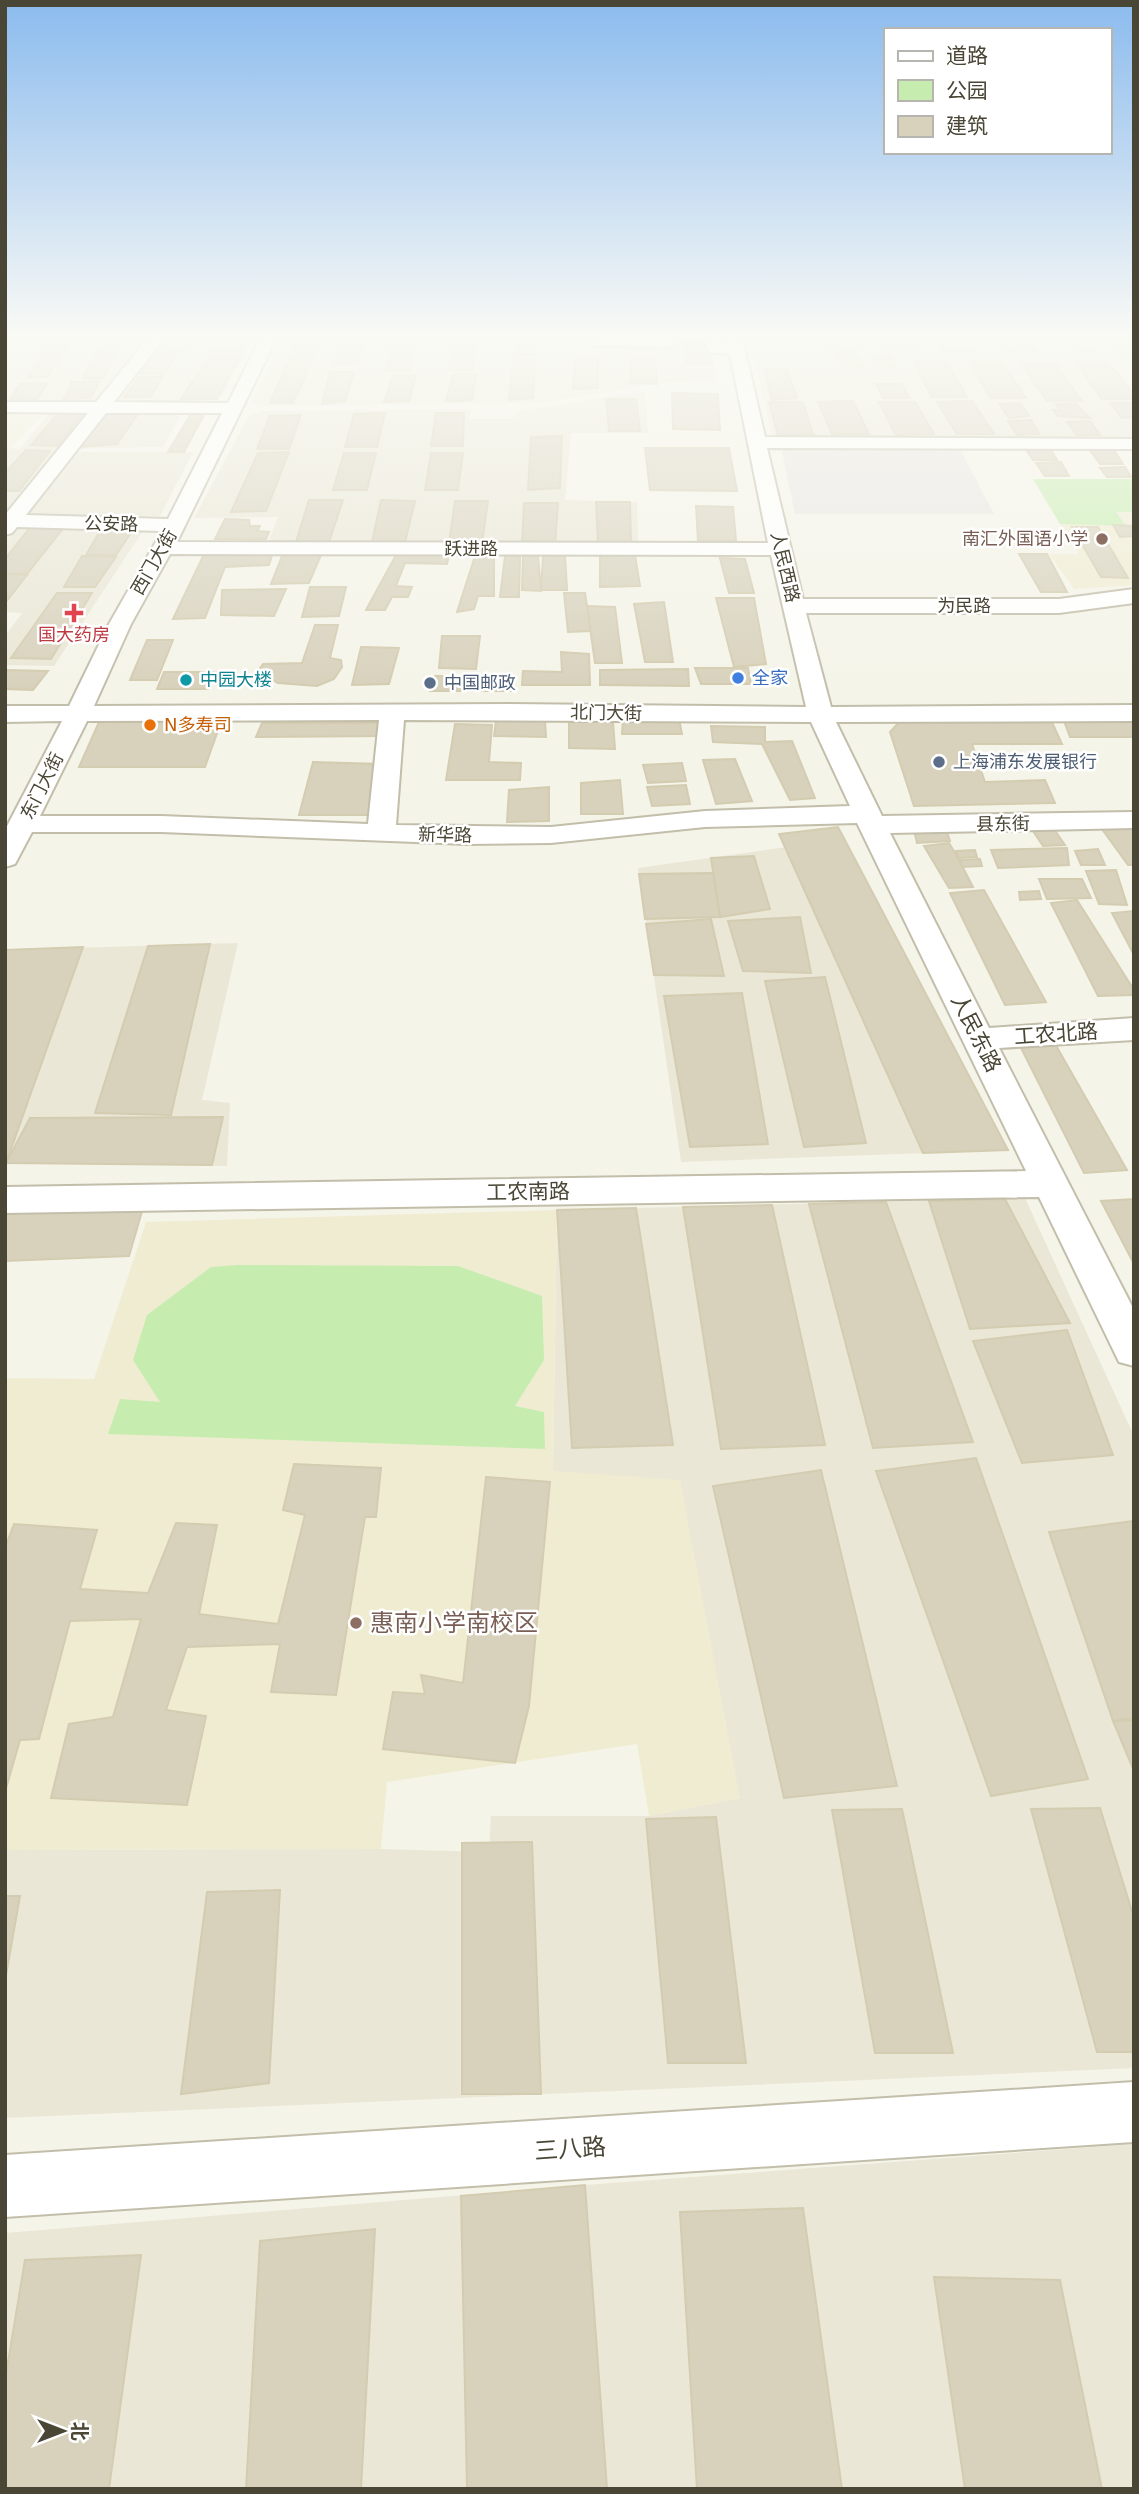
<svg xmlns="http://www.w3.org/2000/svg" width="1139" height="2494" font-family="'DejaVu Sans','Noto Sans SC',sans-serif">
<rect width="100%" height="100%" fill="#f5f4e9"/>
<g fill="#eae7d6">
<polygon points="5,337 146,337 96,401 5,402"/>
<polygon points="164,337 253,337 224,395 217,399 187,403 163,447 57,449 5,512 5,448 20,449 53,408 110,408"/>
<polygon points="750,337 1134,337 1134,373 1123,373 1134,387 1134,438 772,437"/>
<polygon points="683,339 708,339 717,381 669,382 537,403 267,406 252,403 279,344 683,344"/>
<polygon points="645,391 648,433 571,433 565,500 637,502 638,546 268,543 278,517 194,518 249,416 262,411 471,409 470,419 512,419 517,411"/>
<polygon points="73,452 193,452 160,516 29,515"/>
<polygon points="20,524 146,526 54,666 5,665 5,636 22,613 5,612 5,542"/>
<polygon points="838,827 1008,1150 681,1162 638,868 787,847 779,834"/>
<polygon points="238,943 202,1100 230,1103 227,1166 5,1163 5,950"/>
<polygon points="1025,1198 1134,1436 1134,2068 5,2118 5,1850 381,1849 489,1852 491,1816 649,1816 740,1798 553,1471 557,1210"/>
<polygon points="1134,2144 1134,2489 5,2489 5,2233 585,2185"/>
</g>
<g fill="#f0ecd2">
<polygon points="5,409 48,409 10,448 5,448"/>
<polygon points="1033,479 1134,479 1134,585 1074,589 1049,554 1079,554"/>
<polygon points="557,1210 553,1471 680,1480 740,1798 649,1816 637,1744 387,1782 381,1849 5,1850 5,1378 94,1379 146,1222"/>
</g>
<g fill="#c6edaf">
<polygon points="1033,479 1134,479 1134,512 1116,512 1126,526 1060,524"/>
<polygon points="237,1265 458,1266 542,1296 544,1360 515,1406 544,1412 545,1449 108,1434 120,1399 160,1402 133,1360 147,1315 211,1267"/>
</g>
<polygon fill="#e7e5e1" points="781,447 960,449 994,514 795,514"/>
<g fill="#d8d2bd" stroke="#d4ccb0" stroke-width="2">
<polygon points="6,337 32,337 28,342 5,343"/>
<polygon points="166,337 197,337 187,352 154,352"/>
<polygon points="219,337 251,337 243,351 209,351"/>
<polygon points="822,337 852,337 859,349 828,349"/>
<polygon points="877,337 908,337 916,349 884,349"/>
<polygon points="934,337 965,337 975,351 944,351"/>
<polygon points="995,337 1026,337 1038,352 1007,352"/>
<polygon points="1107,337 1132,337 1134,342 1112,342"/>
<polygon points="708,339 712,364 686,364 685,340"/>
<polygon points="453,342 476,342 472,370 449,370"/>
<polygon points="340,343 363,343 357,364 334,364"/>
<polygon points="393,343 415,343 409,371 386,371"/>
<polygon points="518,343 536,343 536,355 514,356"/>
<polygon points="1068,343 1089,343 1097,352 1075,352"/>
<polygon points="295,344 318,344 310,365 287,365"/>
<polygon points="47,346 68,346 48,377 28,377"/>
<polygon points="99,346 120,346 103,378 83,378"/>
<polygon points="1134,346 1134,357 1126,357 1116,347"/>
<polygon points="854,351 864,367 844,368 835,352"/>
<polygon points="871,354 891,355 896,367 874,366"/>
<polygon points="153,355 176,355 164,374 140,374"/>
<polygon points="210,355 241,355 217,399 181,399"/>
<polygon points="575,358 598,358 598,388 573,389"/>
<polygon points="632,358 655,358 657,384 630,383"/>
<polygon points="536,359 533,398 509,400 513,360"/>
<polygon points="913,361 946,361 967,397 932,397"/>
<polygon points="969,362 1002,362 1026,398 991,398"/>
<polygon points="1075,362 1108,362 1134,394 1134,399 1102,399"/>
<polygon points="1022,364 1055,364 1082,401 1047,401"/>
<polygon points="310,365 293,403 270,403 286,366"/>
<polygon points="764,369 787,369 797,398 772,400"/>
<polygon points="330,372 354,372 345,401 322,404"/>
<polygon points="476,374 472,400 446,401 453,375"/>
<polygon points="393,375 416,375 409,401 384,402"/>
<polygon points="139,377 163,377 150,397 124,397"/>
<polygon points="99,381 91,398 64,399 72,382"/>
<polygon points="47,383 37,400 10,400 20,384"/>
<polygon points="876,384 902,384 909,398 883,398"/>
<polygon points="672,393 718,394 720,430 673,429"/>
<polygon points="606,399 636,399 640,431 609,431"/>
<polygon points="853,401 869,434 832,434 818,402"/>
<polygon points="972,401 994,434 957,434 937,402"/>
<polygon points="769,402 803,402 813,434 778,436"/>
<polygon points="879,402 915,402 934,434 896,435"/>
<polygon points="1021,403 1029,416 1009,418 999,404"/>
<polygon points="1110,403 1132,403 1134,417 1122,418"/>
<polygon points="1056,404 1076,404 1090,418 1058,416 1053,410 1060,410"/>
<polygon points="142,408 117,444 78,447 108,409"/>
<polygon points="62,409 86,409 58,446 31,445"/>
<polygon points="194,409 207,409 184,452 168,452"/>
<polygon points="385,413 377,447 345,447 354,414"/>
<polygon points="436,413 464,413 463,446 431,446"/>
<polygon points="301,415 289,449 257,449 270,416"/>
<polygon points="1031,420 1039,434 1017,435 1008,421"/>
<polygon points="1090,421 1100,435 1077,435 1067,422"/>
<polygon points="562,436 560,488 528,490 531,437"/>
<polygon points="1049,447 1057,460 1033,460 1025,448"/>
<polygon points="645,448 729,448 737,491 650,490"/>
<polygon points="1089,449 1113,449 1123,464 1100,464"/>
<polygon points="26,450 50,451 19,491 5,491 5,473"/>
<polygon points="289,452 266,511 231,512 258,453"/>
<polygon points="344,453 376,453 367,490 333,490"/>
<polygon points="431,453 463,453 458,490 425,490"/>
<polygon points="1061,462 1069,476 1045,476 1036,463"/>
<polygon points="1125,467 1131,477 1107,477 1100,468"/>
<polygon points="309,500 343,500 329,542 296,542"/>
<polygon points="381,500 415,501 405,542 372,542"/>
<polygon points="455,501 488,501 482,543 449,543"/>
<polygon points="596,502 630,502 631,544 598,544"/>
<polygon points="524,503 558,503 555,545 522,545"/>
<polygon points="696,506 733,507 736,540 698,541"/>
<polygon points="225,519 249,520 250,526 260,526 257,531 269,532 266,539 215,539"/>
<polygon points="32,525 65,526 27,574 5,573 5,559"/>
<polygon points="1113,525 1132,526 1134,536 1120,537"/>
<polygon points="103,526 135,527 116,555 86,555"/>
<polygon points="1072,527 1098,527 1128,578 1101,577"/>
<polygon points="206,550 273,552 269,565 225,567 205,618 173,619"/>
<polygon points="349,550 344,555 321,555 309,583 271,584 284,551"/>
<polygon points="600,554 635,555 640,586 600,587"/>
<polygon points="1019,554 1047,554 1067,592 1041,592"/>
<polygon points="396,555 449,555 447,564 405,563 396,586 412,587 408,597 392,597 385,610 366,610"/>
<polygon points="523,555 538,555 541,591 522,590"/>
<polygon points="565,555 567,590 541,590 543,556"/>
<polygon points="82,556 116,557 95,587 64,587"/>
<polygon points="475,556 494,556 494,596 478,596 474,609 457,612"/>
<polygon points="505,556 520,556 519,597 500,597"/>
<polygon points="720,558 745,559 754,593 729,593"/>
<polygon points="5,574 27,575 5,603"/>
<polygon points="310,587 346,587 339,616 302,617"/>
<polygon points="286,589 274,616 221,615 222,590"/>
<polygon points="57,593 92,593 51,659 11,658"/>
<polygon points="564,593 585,593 591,631 568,632"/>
<polygon points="716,598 754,598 766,664 734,667"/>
<polygon points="664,602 673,662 645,662 634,604"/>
<polygon points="587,606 615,607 622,663 595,663"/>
<polygon points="315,625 338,625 330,658 341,660 342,667 334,679 317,686 278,683 258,671 263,664 302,663"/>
<polygon points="442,636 480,636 476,669 439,668"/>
<polygon points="147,640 173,640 157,680 130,680"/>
<polygon points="361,647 399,648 389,684 352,685"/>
<polygon points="561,652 589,654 590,685 522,685 523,671 562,672"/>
<polygon points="695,668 748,668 751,684 701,684"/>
<polygon points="688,669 689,686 600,685 600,670"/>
<polygon points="5,670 48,671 33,690 5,689"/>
<polygon points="164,672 216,672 209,689 157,689"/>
<polygon points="435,676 514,677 512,691 430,691"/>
<polygon points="679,719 682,734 622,734 623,720"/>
<polygon points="1134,719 1134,737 1070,737 1064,721"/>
<polygon points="901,720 1051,720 1062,744 972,744 985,782 1045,780 1055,803 914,806 890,732"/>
<polygon points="496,721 545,721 546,737 494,736"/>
<polygon points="99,722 221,722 205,767 79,767"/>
<polygon points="569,722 613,722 615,749 569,748"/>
<polygon points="262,723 387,723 386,736 256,737"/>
<polygon points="455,724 492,725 489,762 521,763 520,780 446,780"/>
<polygon points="711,726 765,727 765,742 792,741 815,798 790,800 762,744 713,742"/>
<polygon points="735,759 752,801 716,804 703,760"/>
<polygon points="313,762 381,764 371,815 299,815"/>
<polygon points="682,763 686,781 648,783 643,765"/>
<polygon points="620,780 623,814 581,814 581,783"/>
<polygon points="686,785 690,804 652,806 647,787"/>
<polygon points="549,787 549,821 507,822 509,790"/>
<polygon points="1134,823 1134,865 1128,865 1099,825"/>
<polygon points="1029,825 1051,825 1065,845 1043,846"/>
<polygon points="913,826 945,826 950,841 917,843"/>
<polygon points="838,827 1008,1150 923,1153 779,834"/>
<polygon points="949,843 958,858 973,887 949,888 924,846"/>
<polygon points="1067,848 1069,865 998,868 991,850"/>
<polygon points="1098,849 1105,865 1081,865 1075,851"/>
<polygon points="975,850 977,857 958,858 956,851"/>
<polygon points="754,856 770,909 720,917 711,858"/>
<polygon points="980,859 982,866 962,867 961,860"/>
<polygon points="1116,870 1127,905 1099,904 1086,871"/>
<polygon points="713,873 720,917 645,919 639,874"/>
<polygon points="1039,879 1082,879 1091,898 1047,899"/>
<polygon points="984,890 1046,1002 1005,1005 950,893"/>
<polygon points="1039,891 1041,899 1020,900 1019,892"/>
<polygon points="1077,900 1134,990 1134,995 1098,996 1051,903"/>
<polygon points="1134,911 1134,955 1112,913"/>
<polygon points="800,917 811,973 743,971 728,921"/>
<polygon points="711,919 724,976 654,975 646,924"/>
<polygon points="210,944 171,1115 95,1113 148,946"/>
<polygon points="83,947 6,1163 5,1163 5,950"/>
<polygon points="825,977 866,1143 804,1147 765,981"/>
<polygon points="742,993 768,1144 690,1147 664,996"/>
<polygon points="1054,1042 1127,1170 1084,1173 1019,1044"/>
<polygon points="223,1117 212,1165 6,1163 30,1118"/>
<polygon points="1005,1199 1070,1323 970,1329 929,1201"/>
<polygon points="1134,1199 1134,1264 1101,1201"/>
<polygon points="886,1202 973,1442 873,1448 809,1204"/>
<polygon points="772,1205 825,1445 721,1449 683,1207"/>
<polygon points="143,1208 129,1256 5,1261 5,1210"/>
<polygon points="636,1208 673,1445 572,1448 557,1210"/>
<polygon points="1067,1330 1113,1455 1022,1463 973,1341"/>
<polygon points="976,1458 1088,1779 991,1796 876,1471"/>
<polygon points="294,1464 381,1468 376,1517 365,1517 336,1695 271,1692 280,1644 187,1647 166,1710 206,1716 187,1805 51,1798 69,1724 113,1717 141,1619 70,1621 39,1739 20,1740 5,1792 5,1548 14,1524 97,1530 80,1589 148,1593 176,1523 217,1525 199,1614 278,1624 305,1515 283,1510"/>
<polygon points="821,1470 897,1786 784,1798 713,1486"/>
<polygon points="486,1477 550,1482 529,1706 515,1763 383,1749 393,1692 425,1694 421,1675 463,1683"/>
<polygon points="1134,1521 1134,1718 1113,1721 1049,1532"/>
<polygon points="1134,1720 1134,1771 1113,1721"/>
<polygon points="1100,1808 1134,1918 1134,2052 1097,2052 1031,1809"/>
<polygon points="902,1809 953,2053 875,2053 832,1810"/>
<polygon points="716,1817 746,2063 668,2063 646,1819"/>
<polygon points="532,1842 541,2094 462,2094 462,1843"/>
<polygon points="280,1890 269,2083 181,2094 207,1892"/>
<polygon points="5,1896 20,1896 5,1981"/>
<polygon points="585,2185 607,2489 467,2489 461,2196"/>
<polygon points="803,2208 842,2489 697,2489 680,2212"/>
<polygon points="375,2229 361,2489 246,2489 260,2241"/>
<polygon points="141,2255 109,2489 5,2489 5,2380 25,2260"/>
<polygon points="934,2277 1060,2280 1102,2489 965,2489"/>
</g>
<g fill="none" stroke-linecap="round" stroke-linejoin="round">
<g stroke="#c2beaa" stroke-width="4">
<g id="minor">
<path d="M149 337H165L114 402 228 403 261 337H277L177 542 768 543 730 354 709 352 705 342H678L670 347 592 346 590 343 592 340 598 338 720 337 722 344H728L726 337H742L765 437 1134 439V449L767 448 803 599H1059L1134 589V603L1059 613H806L831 707 1134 705V721L836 722 882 816 1134 812V828L890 833 989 1028 1134 1018V1040L999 1048 1134 1310V1366L1119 1362 1039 1197 5 1213V1187L1026 1171 857 823 705 827 551 843 467 844 161 832H32L15 864 5 867V830L62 721 5 722V706H69L109 624 162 531 17 527 12 533 5 535V515L88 413 5 412V402H96ZM106 413H222L168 519 26 515ZM170 554 771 555 806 707 507 704 94 706 131 624ZM379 720 368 824 161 816H40L87 721ZM404 720 811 722 850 806 705 811 551 827 396 825Z"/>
<polygon points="1134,2082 1134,2142 5,2217 5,2155"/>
</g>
</g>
<use href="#minor" fill="#fff" fill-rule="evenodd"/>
</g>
<linearGradient id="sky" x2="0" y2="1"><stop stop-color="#8bbbee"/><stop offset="0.49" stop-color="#fafaf5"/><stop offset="1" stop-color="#fafaf5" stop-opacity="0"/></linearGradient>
<rect width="1139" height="686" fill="url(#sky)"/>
<g fill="#8d6e63" stroke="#fff" stroke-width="2.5">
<circle cx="1102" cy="539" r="7"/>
<circle cx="356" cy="1623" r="7"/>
</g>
<path fill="#e0444e" stroke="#fff" stroke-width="2.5" d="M70.5 602.5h7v7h7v7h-7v7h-7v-7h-7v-7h7z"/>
<circle fill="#3f7fe0" stroke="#fff" stroke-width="2.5" cx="738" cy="678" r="7"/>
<circle fill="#0f9aa8" stroke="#fff" stroke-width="2.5" cx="186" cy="680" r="7"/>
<g fill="#5c6f8a" stroke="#fff" stroke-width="2.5">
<circle cx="430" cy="683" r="7"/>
<circle cx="939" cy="762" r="7"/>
</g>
<circle fill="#e8710a" stroke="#fff" stroke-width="2.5" cx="150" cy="725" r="7"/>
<g text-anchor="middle" stroke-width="5" stroke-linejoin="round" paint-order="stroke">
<g font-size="18" fill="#4a4636" stroke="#fff">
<text transform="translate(111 524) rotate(1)" y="6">公安路</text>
<text x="471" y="555">跃进路</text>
<text transform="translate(154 562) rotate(-60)" y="6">西门大街</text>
<text transform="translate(785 567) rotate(77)" y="6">人民西路</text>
<text x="964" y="612">为民路</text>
<text transform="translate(606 713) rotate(1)" y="6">北门大街</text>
<text transform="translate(42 786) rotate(-63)" y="6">东门大街</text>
<text transform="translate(1003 824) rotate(-1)" y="6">县东街</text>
<text transform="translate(445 835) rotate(1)" y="6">新华路</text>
</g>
<g font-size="18" fill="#785e54" stroke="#fff" text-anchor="end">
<text x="1088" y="545">南汇外国语小学</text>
</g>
<g font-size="18" fill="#be3a42" stroke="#fff">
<text x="74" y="641">国大药房</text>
</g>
<g font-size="18" fill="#366cbe" stroke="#fff" text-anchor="start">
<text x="752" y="684">全家</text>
</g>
<g font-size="18" fill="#0d838f" stroke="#fff" text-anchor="start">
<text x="200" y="686">中园大楼</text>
</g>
<g font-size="18" fill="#4e5e75" stroke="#fff" text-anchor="start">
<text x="444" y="689">中国邮政</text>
<text x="953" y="768">上海浦东发展银行</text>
</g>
<g font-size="18" fill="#c56008" stroke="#fff" text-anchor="start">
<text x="164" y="731">N多寿司</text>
</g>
<g font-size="21" fill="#4a4636" stroke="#fff">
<text transform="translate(976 1033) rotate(63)" y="7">人民东路</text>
<text transform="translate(1056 1034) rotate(-4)" y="7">工农北路</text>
<text transform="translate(528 1192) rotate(-1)" y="7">工农南路</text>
</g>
<g font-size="24" fill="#785e54" stroke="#fff" text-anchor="start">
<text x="370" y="1631">惠南小学南校区</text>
</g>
<g font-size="24" fill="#4a4636" stroke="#fff">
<text transform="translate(570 2149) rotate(-4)" y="8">三八路</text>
</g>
</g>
<rect width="1139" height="2494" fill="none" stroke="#4a4636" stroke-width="14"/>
<rect x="884" y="28" width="228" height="126" fill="#ffffff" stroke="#b7b5af" stroke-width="2"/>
<rect x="898" y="51" width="35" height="10" fill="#ffffff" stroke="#b7b5af" stroke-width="2"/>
<text x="946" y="63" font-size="21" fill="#4a4636">道路</text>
<rect x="898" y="80" width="35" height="21" fill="#c6edaf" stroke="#b7b5af" stroke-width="2"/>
<text x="946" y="98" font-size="21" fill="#4a4636">公园</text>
<rect x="898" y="116" width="35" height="21" fill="#d8d2bd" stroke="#b7b5af" stroke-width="2"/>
<text x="946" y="133" font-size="21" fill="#4a4636">建筑</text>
<g transform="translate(63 2431) rotate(90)" stroke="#ffffff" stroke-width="5" paint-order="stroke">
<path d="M0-5L12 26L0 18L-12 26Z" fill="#4a4636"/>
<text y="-10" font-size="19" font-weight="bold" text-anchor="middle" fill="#4a4636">北</text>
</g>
</svg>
